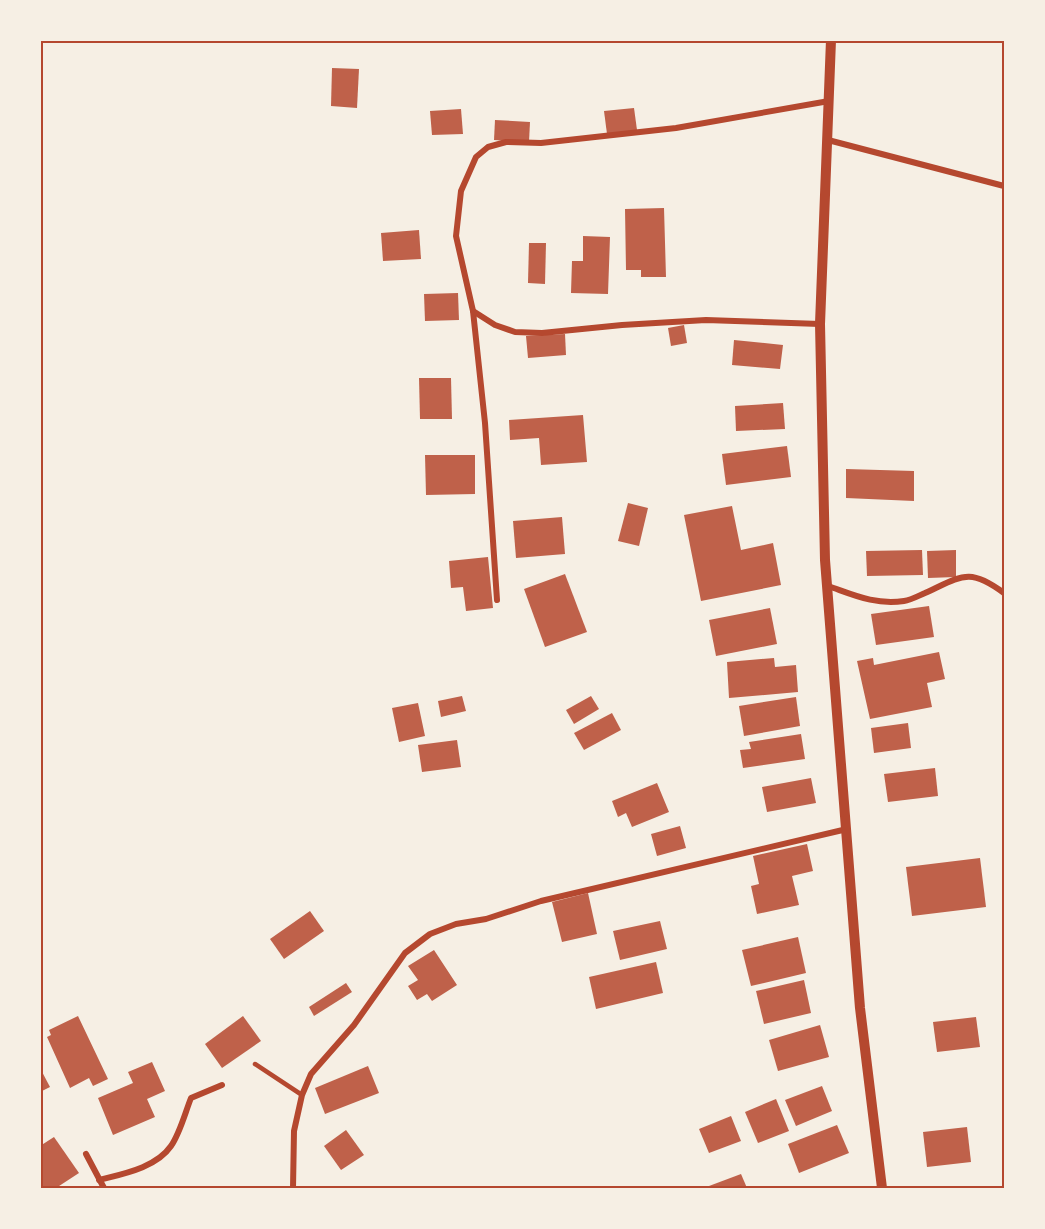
<svg xmlns="http://www.w3.org/2000/svg" width="1045" height="1229" font-family="'Titillium Web',sans-serif">
<rect width="100%" height="100%" fill="#f6efe4"/>
<g fill="#bf614a">
<polygon points="332,68 359,69 357,108 331,106"/>
<polygon points="634,108 637,130 607,134 604,111"/>
<polygon points="461,109 463,134 432,135 430,111"/>
<polygon points="495,120 530,122 529,142 494,140"/>
<polygon points="664,208 666,277 641,277 641,270 626,270 625,209"/>
<polygon points="419,230 421,259 383,261 381,233"/>
<polygon points="583,236 610,237 608,294 571,293 572,261 583,261"/>
<polygon points="529,243 546,243 545,284 528,283"/>
<polygon points="458,293 459,320 425,321 424,294"/>
<polygon points="684,325 687,343 671,346 668,328"/>
<polygon points="565,334 566,355 528,358 526,336"/>
<polygon points="734,340 783,345 780,369 732,365"/>
<polygon points="419,378 451,378 452,419 420,419"/>
<polygon points="783,403 785,429 736,431 735,406"/>
<polygon points="583,415 587,462 541,465 539,438 510,440 509,420"/>
<polygon points="787,446 791,477 726,485 722,454"/>
<polygon points="425,455 475,455 475,494 426,495"/>
<polygon points="846,469 914,471 914,501 846,498"/>
<polygon points="628,503 648,508 639,546 618,541"/>
<polygon points="732,506 741,550 773,543 781,585 701,601 684,515"/>
<polygon points="562,517 565,554 516,558 513,521"/>
<polygon points="922,550 923,575 867,576 866,551"/>
<polygon points="956,550 956,577 928,578 927,551"/>
<polygon points="488,557 493,608 466,611 463,587 451,588 449,561"/>
<polygon points="565,574 587,632 545,647 524,589"/>
<polygon points="929,606 934,637 876,645 871,614"/>
<polygon points="770,608 777,644 716,656 709,620"/>
<polygon points="939,652 945,679 927,683 932,707 870,719 857,661 873,658 874,665"/>
<polygon points="774,658 775,667 796,665 798,692 729,698 727,662"/>
<polygon points="462,696 466,711 441,717 438,701"/>
<polygon points="591,696 599,709 574,724 566,710"/>
<polygon points="796,697 800,726 744,736 739,706"/>
<polygon points="418,703 425,736 399,742 392,708"/>
<polygon points="612,713 621,730 584,750 574,733"/>
<polygon points="908,723 911,748 874,753 871,728"/>
<polygon points="801,734 805,759 743,768 740,750 751,749 749,742"/>
<polygon points="457,740 461,767 422,772 418,745"/>
<polygon points="935,768 938,796 888,802 884,774"/>
<polygon points="811,778 816,803 767,812 762,787"/>
<polygon points="657,783 669,812 632,827 626,813 618,817 612,801"/>
<polygon points="680,826 686,848 657,856 651,834"/>
<polygon points="807,844 813,871 792,876 799,905 757,914 751,886 759,884 753,856"/>
<polygon points="980,858 986,907 912,916 906,867"/>
<polygon points="588,893 597,934 562,942 552,902"/>
<polygon points="310,911 324,931 284,959 270,939"/>
<polygon points="660,921 667,949 620,960 613,931"/>
<polygon points="798,937 806,973 751,986 742,950"/>
<polygon points="434,950 457,985 432,1001 427,994 417,1000 408,986 418,980 408,966"/>
<polygon points="656,962 663,993 596,1009 589,977"/>
<polygon points="804,980 811,1013 764,1024 756,991"/>
<polygon points="346,983 352,992 314,1016 309,1007"/>
<polygon points="78,1016 108,1079 93,1086 89,1078 70,1088 47,1037 51,1035 49,1030"/>
<polygon points="243,1016 261,1041 222,1068 205,1044"/>
<polygon points="976,1017 980,1047 937,1052 933,1022"/>
<polygon points="820,1025 829,1057 778,1071 769,1040"/>
<polygon points="152,1062 165,1091 147,1099 155,1117 113,1135 98,1098 133,1083 128,1072"/>
<polygon points="368,1066 379,1093 325,1114 315,1088"/>
<polygon points="40,1068 50,1087 40,1092"/>
<polygon points="822,1086 832,1111 796,1126 785,1100"/>
<polygon points="776,1099 789,1131 758,1143 745,1112"/>
<polygon points="731,1116 741,1141 709,1153 699,1129"/>
<polygon points="837,1125 849,1153 799,1173 788,1144"/>
<polygon points="967,1127 971,1162 927,1167 923,1132"/>
<polygon points="346,1130 364,1155 341,1170 324,1146"/>
<polygon points="54,1137 79,1173 56,1188 40,1188 40,1146"/>
<polygon points="741,1174 747,1188 710,1188 709,1186"/>
</g>
<g fill="none" stroke-linecap="round" stroke-linejoin="round">
<polyline stroke="#b5482f" stroke-width="4.5" points="255,1064 302,1095"/>
<g stroke="#b5482f" stroke-width="6">
<polyline points="828,140 1004,186"/>
<polyline points="473,311 485,423 497,600"/>
<polyline points="820,324 706,320 622,325 542,333 515,332 495,325 473,311 456,236 461,191 476,157 488,147 506,142 541,143 676,128 829,101"/>
<path d="M828 586C854 595 874 605 904 601 911 600 918 596 925 593 962 576 969 567 1004 593"/>
<polyline points="86,1154 104,1188"/>
<path d="M99 1180C122 1174 156 1168 171 1146 180 1133 185 1113 191 1098L222 1085"/>
<polyline points="293,1188 294,1131 302,1095 311,1074 354,1025 405,953 430,934 456,924 486,919 541,901 847,829"/>
</g>
<polyline stroke="#b5482f" stroke-width="10" points="831,40 820,324 825,560 860,1008 882,1188"/>
</g>
<rect width="1045" height="1229" fill="none" stroke="#f6efe4" stroke-width="84"/>
<rect x="42" y="42" width="961" height="1145" fill="none" stroke="#b5482f" stroke-width="2"/>
</svg>
